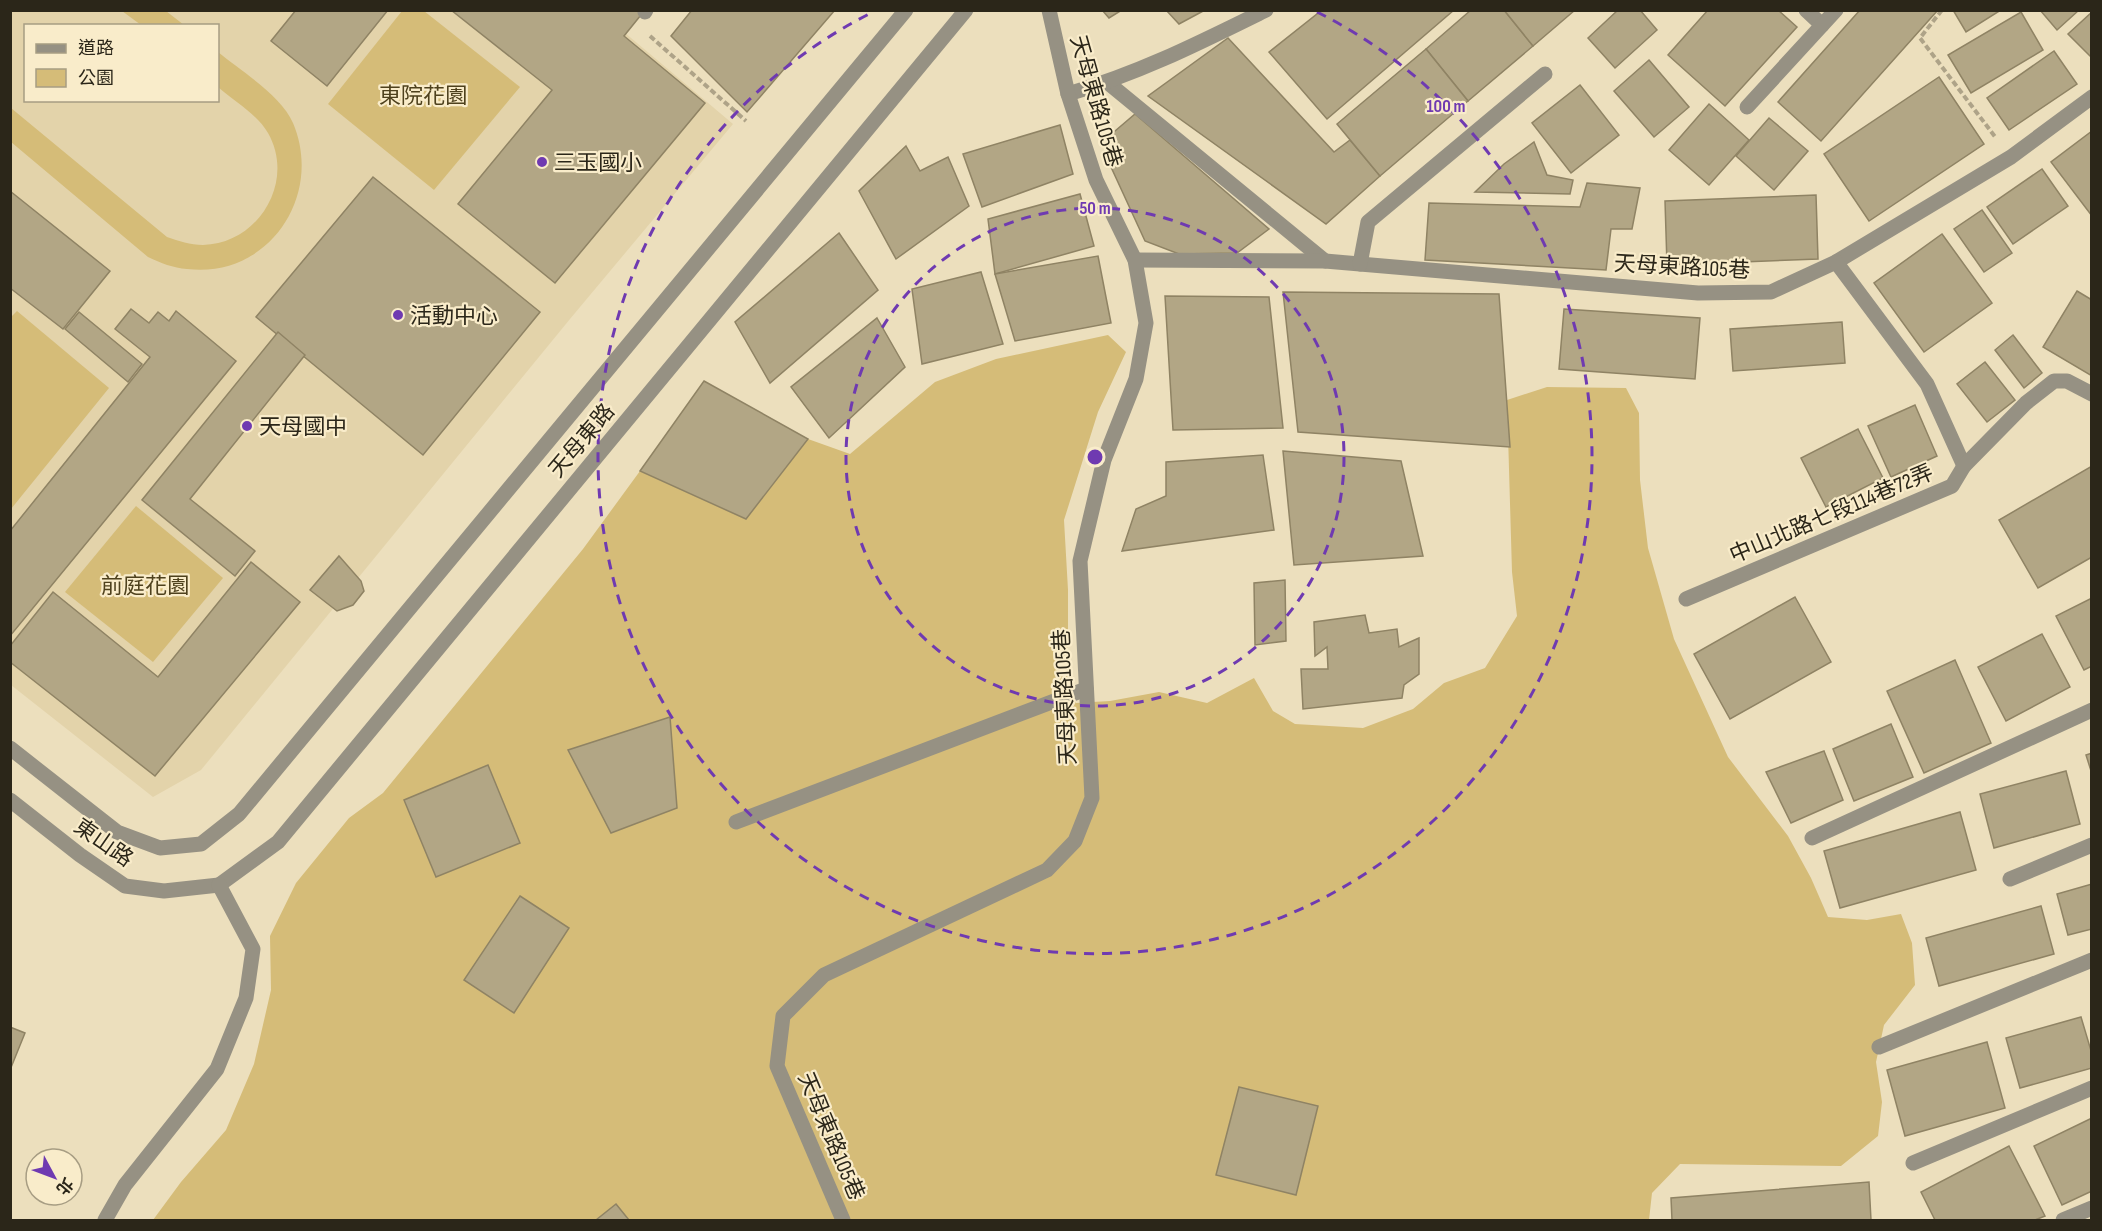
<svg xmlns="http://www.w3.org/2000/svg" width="2102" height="1231" font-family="'Sofia Sans Condensed','Noto Sans TC',sans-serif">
<rect width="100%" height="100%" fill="#ecdfbd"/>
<path fill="#e3d3aa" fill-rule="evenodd" d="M10 11H631L618 27 733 124 570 319 201 770 153 797 11 685ZM26 26H218V100H26Z"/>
<g fill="#d5bc78">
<polygon points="122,11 166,11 184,25 141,25"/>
<polygon points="402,11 424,11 520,87 434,190 328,104"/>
<path d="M218 52C241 71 282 96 293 123 324 196 268 279 187 269 173 268 161 263 148 257L11 142V108L167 237C179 241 190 245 203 245 258 244 296 182 268 133 257 114 234 101 218 87Z"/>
<polygon points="17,311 109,388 11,509 10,318"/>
<polygon points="1108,335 1126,352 1098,412 1064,520 1068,590 1068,674 1076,703 1110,701 1159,692 1207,703 1254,678 1273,711 1295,724 1363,728 1413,709 1444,683 1485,668 1517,616 1512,572 1507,400 1547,387 1626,388 1639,413 1640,480 1648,548 1674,639 1728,757 1788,836 1811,878 1828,917 1867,920 1901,914 1912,943 1915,985 1884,1025 1876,1062 1882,1102 1878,1136 1841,1166 1680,1164 1652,1193 1649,1220 153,1220 181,1182 226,1130 254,1064 271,990 270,936 296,883 349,818 383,793 583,549 640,471 746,519 808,439 850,454 935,382 996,359"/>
<polygon points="136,506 223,578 153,662 65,592"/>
</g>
<g fill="#b2a685" stroke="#8f8364" stroke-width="1.5">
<polygon points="296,10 388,10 327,86 271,41"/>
<polygon points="451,10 645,10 624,36 705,103 555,283 458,204 552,90"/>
<polygon points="692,10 835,10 747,112 671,36"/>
<polygon points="1102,10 1122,10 1109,18"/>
<polygon points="1166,10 1205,10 1179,24"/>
<polygon points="1322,10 1454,10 1327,119 1269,52"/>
<polygon points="1471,10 1504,10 1533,46 1468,101 1426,49"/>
<polygon points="1504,10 1575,10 1533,46"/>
<polygon points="1618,10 1640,10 1657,30 1615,68 1588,38"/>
<polygon points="1708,10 1778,10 1797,27 1725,106 1668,55"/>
<polygon points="1860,10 1938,10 1821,141 1778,102"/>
<polygon points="1953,10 2001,10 1966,32"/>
<polygon points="2040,10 2079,10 2057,30"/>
<polygon points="2021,12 2043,50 1971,93 1948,55"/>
<polygon points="2092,12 2092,58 2068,34"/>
<polygon points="1228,38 1334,152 1350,140 1380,176 1326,224 1148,96"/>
<polygon points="1426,49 1468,101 1380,176 1337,124"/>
<polygon points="2054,51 2077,84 2009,130 1987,98"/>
<polygon points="1649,60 1689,107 1654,137 1614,91"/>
<polygon points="1939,77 1984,144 1869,221 1824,154"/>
<polygon points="1580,85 1619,135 1571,173 1532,123"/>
<polygon points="1709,104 1749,140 1709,185 1669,150"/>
<polygon points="1135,114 1269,229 1237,253 1179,254 1145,241 1111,167 1108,137"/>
<polygon points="1769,118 1808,151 1774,190 1736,156"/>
<polygon points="1060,125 1073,174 982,207 963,154"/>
<polygon points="2092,131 2092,216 2051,162"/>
<polygon points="1534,142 1547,175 1573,180 1570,194 1475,192 1504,164"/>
<polygon points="906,146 920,171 948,157 969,206 896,259 859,191"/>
<polygon points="2042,169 2068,206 2013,244 1987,207"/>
<polygon points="373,177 540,312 423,455 256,317"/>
<polygon points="1587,183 1640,188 1632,229 1611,229 1606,270 1425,260 1429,203 1580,207"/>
<polygon points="10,191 110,271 63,329 10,288"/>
<polygon points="1080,194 1094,246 995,274 988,219"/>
<polygon points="1816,195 1818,259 1667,265 1665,201"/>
<polygon points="1982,210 2012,253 1984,272 1954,229"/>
<polygon points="839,233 878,290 770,383 735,322"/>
<polygon points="1942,234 1992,303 1924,352 1874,283"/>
<polygon points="1098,256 1111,323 1015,341 995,274"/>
<polygon points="981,272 1003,344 922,364 912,289"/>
<polygon points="2077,291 2092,300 2092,376 2043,347"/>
<polygon points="1283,292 1499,294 1510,447 1298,432"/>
<polygon points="1165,296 1269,297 1283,428 1173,430"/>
<polygon points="131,309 149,323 158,312 169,321 176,311 236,361 10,636 10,531 150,357 115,329"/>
<polygon points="1564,309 1700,318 1695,379 1559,369"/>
<polygon points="79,312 142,364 128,382 65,329"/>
<polygon points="877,318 905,367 829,438 791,387"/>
<polygon points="1842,322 1845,363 1733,371 1730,329"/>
<polygon points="278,332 305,355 190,499 255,551 235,576 142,500"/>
<polygon points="2013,335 2042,373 2024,388 1995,350"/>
<polygon points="1985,362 2015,400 1987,422 1957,384"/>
<polygon points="704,381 808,439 746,519 640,471"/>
<polygon points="1915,405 1937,456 1891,477 1868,426"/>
<polygon points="1858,429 1883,478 1826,507 1801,458"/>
<polygon points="1283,451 1401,461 1423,556 1294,565"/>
<polygon points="1263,455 1274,530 1122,551 1136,509 1166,496 1166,462"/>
<polygon points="2092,466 2092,557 2038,588 1999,520"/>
<polygon points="339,556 361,581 364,591 353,605 337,611 310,590"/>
<polygon points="251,562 300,602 155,776 10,662 10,646 53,592 158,677"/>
<polygon points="1285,580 1286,641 1255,645 1254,583"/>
<polygon points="1795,597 1831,662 1730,719 1694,654"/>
<polygon points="2092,598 2092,666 2084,670 2056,616"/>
<polygon points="1365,615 1369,633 1397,629 1399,647 1419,638 1419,674 1404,685 1402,698 1303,709 1301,669 1328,669 1327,647 1315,656 1314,622"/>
<polygon points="2042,634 2070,687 2006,721 1978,667"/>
<polygon points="1955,660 1991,743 1924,773 1887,691"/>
<polygon points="670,717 677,808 611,833 568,750"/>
<polygon points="1891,724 1913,777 1854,801 1833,749"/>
<polygon points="1824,751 1843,800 1791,823 1766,772"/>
<polygon points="2092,753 2092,774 2086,755"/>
<polygon points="488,765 520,843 436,877 404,800"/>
<polygon points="2066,771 2080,824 1994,848 1980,794"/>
<polygon points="1960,812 1976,870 1840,908 1824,851"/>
<polygon points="2092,884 2092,929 2068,935 2057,894"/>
<polygon points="520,896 569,928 514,1013 464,980"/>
<polygon points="2041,906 2054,954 1939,986 1926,938"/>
<polygon points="2081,1017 2092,1054 2092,1068 2020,1088 2006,1038"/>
<polygon points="10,1027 25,1033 10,1070"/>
<polygon points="1987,1042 2005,1108 1905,1136 1887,1070"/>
<polygon points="1239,1087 1318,1106 1296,1195 1216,1175"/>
<polygon points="2092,1118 2092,1191 2062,1205 2034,1146"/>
<polygon points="2009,1146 2045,1216 2035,1220 1935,1220 1921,1192"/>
<polygon points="1869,1182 1871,1220 1672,1220 1671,1198"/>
<polygon points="616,1204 629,1220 596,1220"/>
</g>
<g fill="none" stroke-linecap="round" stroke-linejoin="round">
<g stroke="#aea388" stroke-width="4" stroke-dasharray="6 3" stroke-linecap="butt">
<polyline points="1942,10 1920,38 1996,138"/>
<polyline points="650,36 746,121"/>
</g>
<g stroke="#969183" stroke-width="15">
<polyline points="1806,10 1822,25"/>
<polyline points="645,12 646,10"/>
<polyline points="1107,82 1325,261"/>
<path d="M1068 94C1140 73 1199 43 1266 10"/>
<polyline points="1747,107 1836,10"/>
<polyline points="1135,260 1325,261 1698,293 1771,292 1836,262 2011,157 2092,97"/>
<polyline points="1836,262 1927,384 1964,466"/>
<polyline points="1360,264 1368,222 1545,74"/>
<polyline points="1686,599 1952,486 1964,466 2026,403 2054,381 2067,381 2092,394"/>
<polyline points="10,748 117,832 160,848 201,844 239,814 906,10"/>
<polyline points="10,800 80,855 125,886 164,891 219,885"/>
<polyline points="736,822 1086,689"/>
<polyline points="1812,838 2092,710"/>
<polyline points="2010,879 2092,845"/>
<polyline points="219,885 278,842 966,10"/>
<polyline points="1879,1047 2092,960"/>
<polyline points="1913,1163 2092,1088"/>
<polyline points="105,1220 125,1185 217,1069 246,998 253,949 219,885"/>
<polyline points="843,1220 777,1066 783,1016 824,975 1047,870 1075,841 1092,798 1080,561 1104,460 1136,379 1146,323 1135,260 1096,180 1068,94 1049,10"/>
<polyline points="2063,1220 2092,1208"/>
</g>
</g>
<g fill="none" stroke="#6f3ab1" stroke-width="3" stroke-dasharray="10 8">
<circle cx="1095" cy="457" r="249"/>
<path d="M1317 12A497 497 0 1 1 873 12"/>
</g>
<g fill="#6f3ab1" stroke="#f9ecca" stroke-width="2">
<circle cx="542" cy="162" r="6"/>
<circle cx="398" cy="315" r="6"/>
<circle cx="247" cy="426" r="6"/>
</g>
<g text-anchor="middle" stroke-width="4.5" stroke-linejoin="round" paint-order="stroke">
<g font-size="22" fill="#4e411d" stroke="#f9ecca">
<text x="423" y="103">東院花園</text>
<text x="145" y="593">前庭花園</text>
</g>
<g font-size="22" fill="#2b2619" stroke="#f9ecca">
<text transform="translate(1097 101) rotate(74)" y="8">天母東路105巷</text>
<text transform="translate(1682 266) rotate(3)" y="8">天母東路105巷</text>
<text transform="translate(581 440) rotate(-50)" y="8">天母東路</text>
<text transform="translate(1831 513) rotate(-23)" y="8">中山北路七段114巷72弄</text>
<text transform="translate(1064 697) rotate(-93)" y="8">天母東路105巷</text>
<text transform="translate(104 842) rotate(35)" y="8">東山路</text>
<text transform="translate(832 1136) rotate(67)" y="8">天母東路105巷</text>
</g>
<g font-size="22" fill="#2b2619" stroke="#f9ecca" text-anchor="start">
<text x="554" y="170">三玉國小</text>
<text x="410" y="323">活動中心</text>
<text x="259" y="434">天母國中</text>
</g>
</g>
<circle cx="1095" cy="457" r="9" fill="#6f3ab1" stroke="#f9ecca" stroke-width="3"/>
<g font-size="18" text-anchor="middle" font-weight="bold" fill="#6f3ab1" stroke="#f9ecca" stroke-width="4.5" stroke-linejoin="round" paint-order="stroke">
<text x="1446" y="112">100 m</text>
<text x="1095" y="214">50 m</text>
</g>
<rect width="2102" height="1231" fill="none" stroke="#2b2619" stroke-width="24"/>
<rect x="24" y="24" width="195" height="78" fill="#f9ecca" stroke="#a79d83" stroke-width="1.5"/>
<rect x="36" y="44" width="30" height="9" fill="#969183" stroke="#a79d83" stroke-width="1.5"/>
<text x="78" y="54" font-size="18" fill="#2b2619">道路</text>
<rect x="36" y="69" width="30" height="18" fill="#d5bc78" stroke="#a79d83" stroke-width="1.5"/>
<text x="78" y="84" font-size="18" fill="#2b2619">公園</text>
<g transform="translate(54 1177) rotate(131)"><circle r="28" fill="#f9ecca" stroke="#a79d83" stroke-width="1.5"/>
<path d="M0-4.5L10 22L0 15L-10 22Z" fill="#6f3ab1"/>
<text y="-9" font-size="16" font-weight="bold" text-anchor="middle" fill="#2b2619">北</text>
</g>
</svg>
